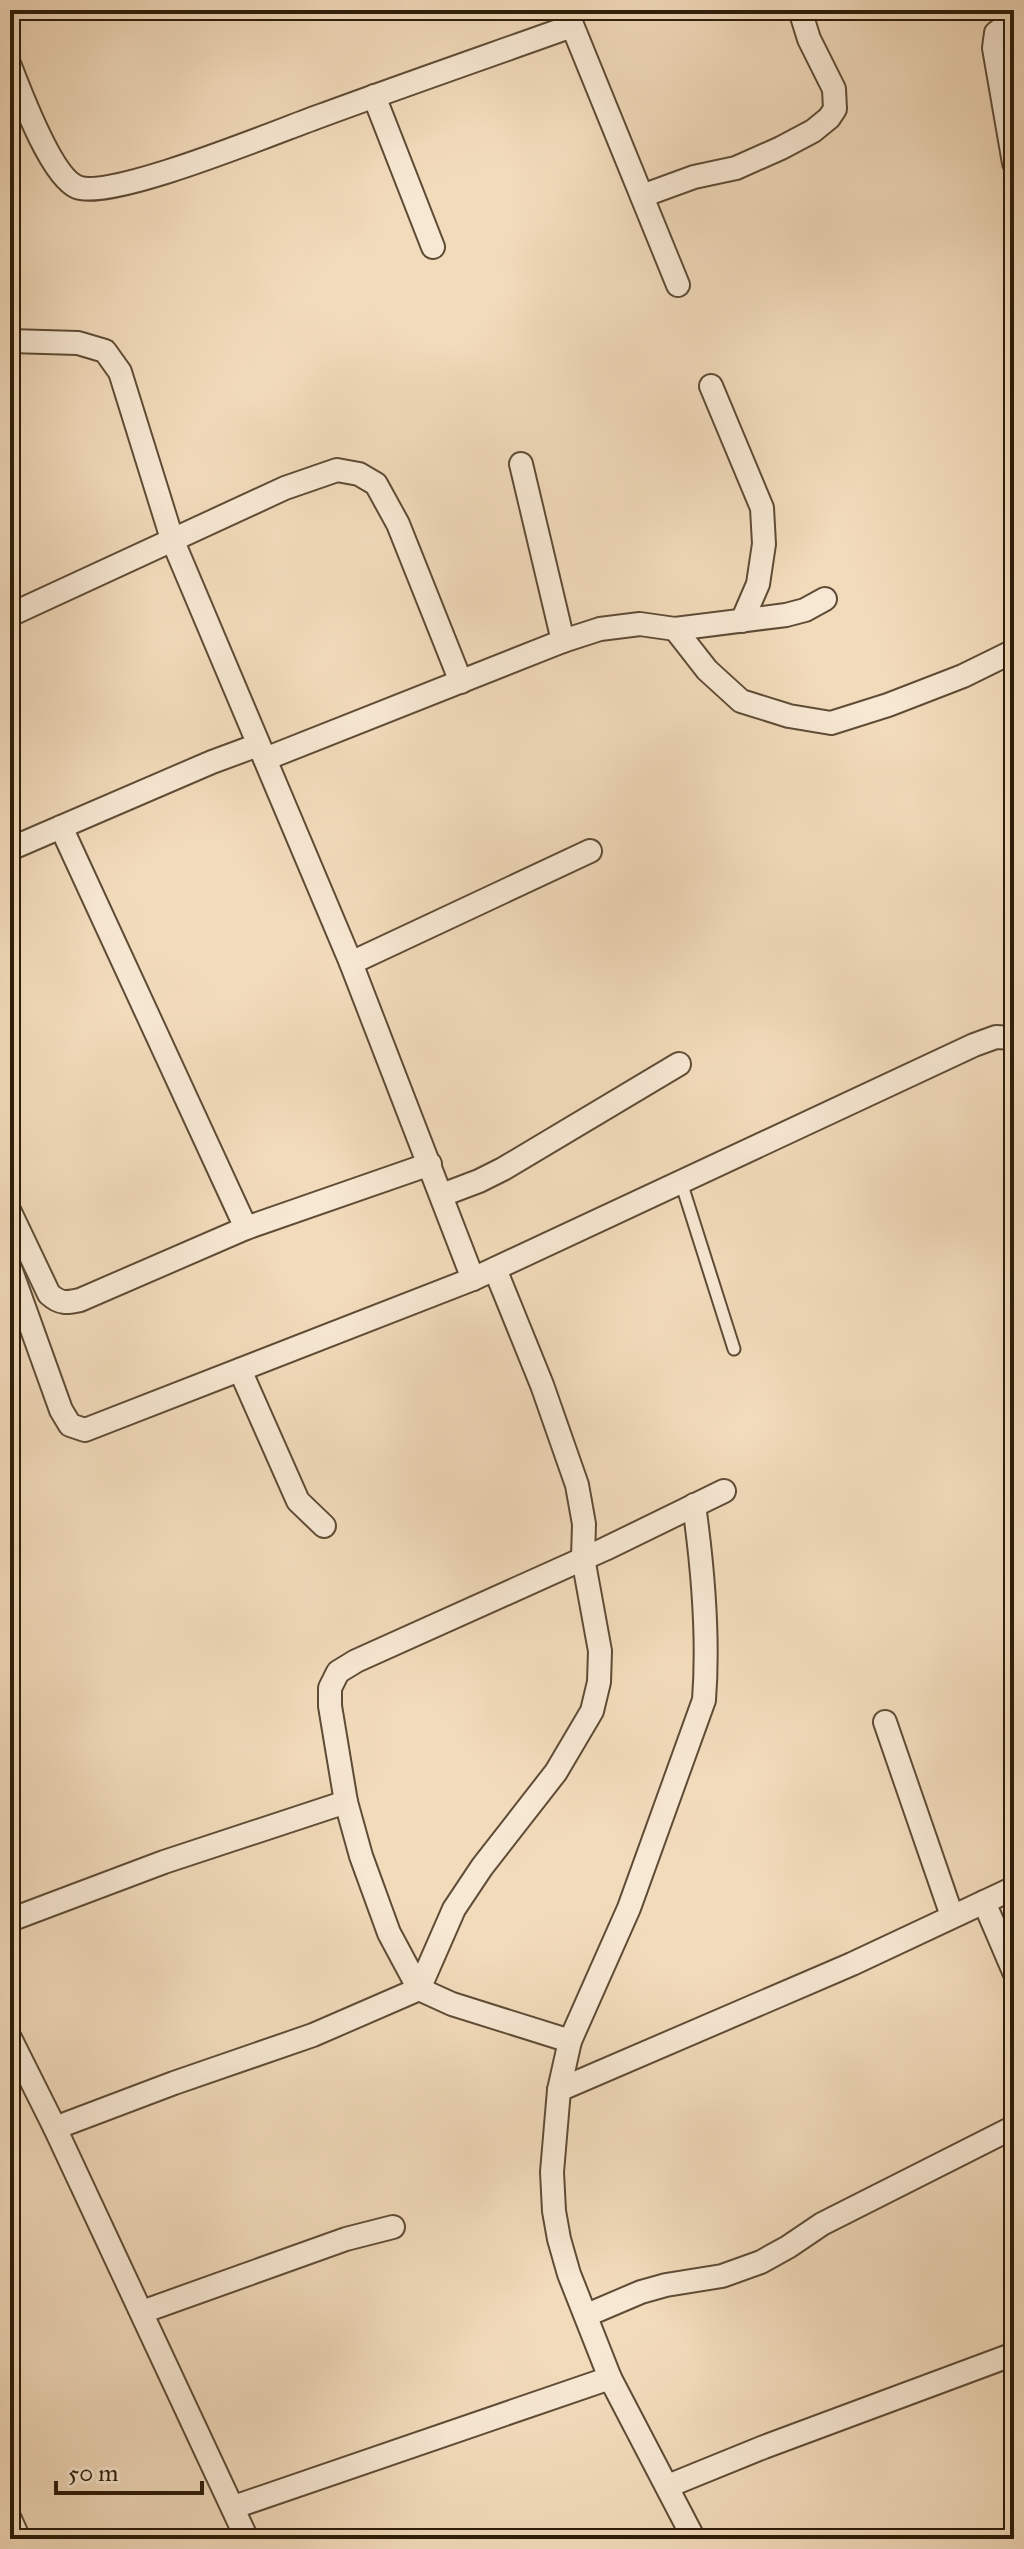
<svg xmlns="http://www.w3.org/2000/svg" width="1024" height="2549" font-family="'IM FELL Great Primer',serif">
<rect width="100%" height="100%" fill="#f2dbbb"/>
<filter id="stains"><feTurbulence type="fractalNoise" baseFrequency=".0025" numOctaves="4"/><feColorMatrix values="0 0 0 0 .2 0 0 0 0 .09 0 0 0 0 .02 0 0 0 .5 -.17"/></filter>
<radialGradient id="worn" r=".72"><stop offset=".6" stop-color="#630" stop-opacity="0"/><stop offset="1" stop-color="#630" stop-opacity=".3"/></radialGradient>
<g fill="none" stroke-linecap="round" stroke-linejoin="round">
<g stroke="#5f4c36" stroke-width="15">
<polyline id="service" points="681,1182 734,1349"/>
</g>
<g stroke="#5f4c36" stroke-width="26">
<g id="minor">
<polyline points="566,10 678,285"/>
<polyline points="1014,19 996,33 994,48 1014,163"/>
<path d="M10 66C21 94 51 176 77 187 111 201 280 130 320 116 404 85 488 56 572 26"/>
<polyline points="374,96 433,247"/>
<polyline points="642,196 694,177 736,168 781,148 813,131 829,118 835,109 834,89 809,39 800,10"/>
<polyline points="10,341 78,343 105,351 120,372 172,539 351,963 473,1279"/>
<polyline points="711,386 762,508 764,544 758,584 742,621"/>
<polyline points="521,464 563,641"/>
<polyline points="10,615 285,488 337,470 359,474 376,484 398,524 461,682"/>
<polyline points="675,629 707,670 741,701 789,716 831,723 888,705 963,676 1014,651"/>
<polyline points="265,759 563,641 600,629 640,624 675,629 786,615 805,610 825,599"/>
<polyline points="61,827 246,1228"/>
<polyline points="10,849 212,762 258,745"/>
<polyline points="351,963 590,851"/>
<polyline points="442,1195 479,1181 503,1169 679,1064"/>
<path d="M10 1212 49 1294C60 1304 67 1303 80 1300L246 1228 430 1164"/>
<polyline points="10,1268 61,1410 70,1425 85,1430 473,1279 974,1045 996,1037 1014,1038"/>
<polyline points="240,1370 298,1501 324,1526"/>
<polyline points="885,1722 952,1916"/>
<polyline points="984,1902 1014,1972"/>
<polyline points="10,1920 164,1862 346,1802"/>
<polyline points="10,2038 55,2128 247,2539"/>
<polyline points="570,2041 452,2004 419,1989 389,1933 361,1856 346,1802 330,1706 330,1688 338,1672 356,1661 605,1549 724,1491"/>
<polyline points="559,2090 852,1964 1014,1888"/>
<polyline points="55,2128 174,2083 313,2035 419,1989 454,1909 482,1867 556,1772 592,1711 599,1682 600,1651 583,1558 584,1524 577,1485 542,1385 495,1269"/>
<polyline points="142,2312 346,2239 393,2227"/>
<polyline points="587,2315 641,2292 666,2285 722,2276 761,2262 788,2247 822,2224 1014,2127"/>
<polyline points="668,2486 764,2447 1014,2354"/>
<polyline points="234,2507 610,2378"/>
<polyline points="10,2519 19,2539"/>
<path d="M694 2539 610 2378 569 2274 559 2239 554 2211 552 2172 559 2090 570 2041 629 1908 704 1700C709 1635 703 1569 694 1505"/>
</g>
</g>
<use href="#service" stroke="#f7e8d3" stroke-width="11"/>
<use href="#minor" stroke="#f7e8d3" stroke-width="22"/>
</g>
<rect width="1024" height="2549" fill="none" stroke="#f2dbbb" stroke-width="40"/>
<rect x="12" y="12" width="1000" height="2525" fill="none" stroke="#2e1d0a" stroke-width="4"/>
<rect x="20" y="20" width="984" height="2509" fill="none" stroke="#2e1d0a" stroke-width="2"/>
<path d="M56 2481v12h146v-12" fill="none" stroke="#2e1d0a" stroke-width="4"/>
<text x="68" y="2481" font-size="24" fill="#2e1d0a" stroke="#f7e8d3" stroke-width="6" paint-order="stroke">50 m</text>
<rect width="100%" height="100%" filter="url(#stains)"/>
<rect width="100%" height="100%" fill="url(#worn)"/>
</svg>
